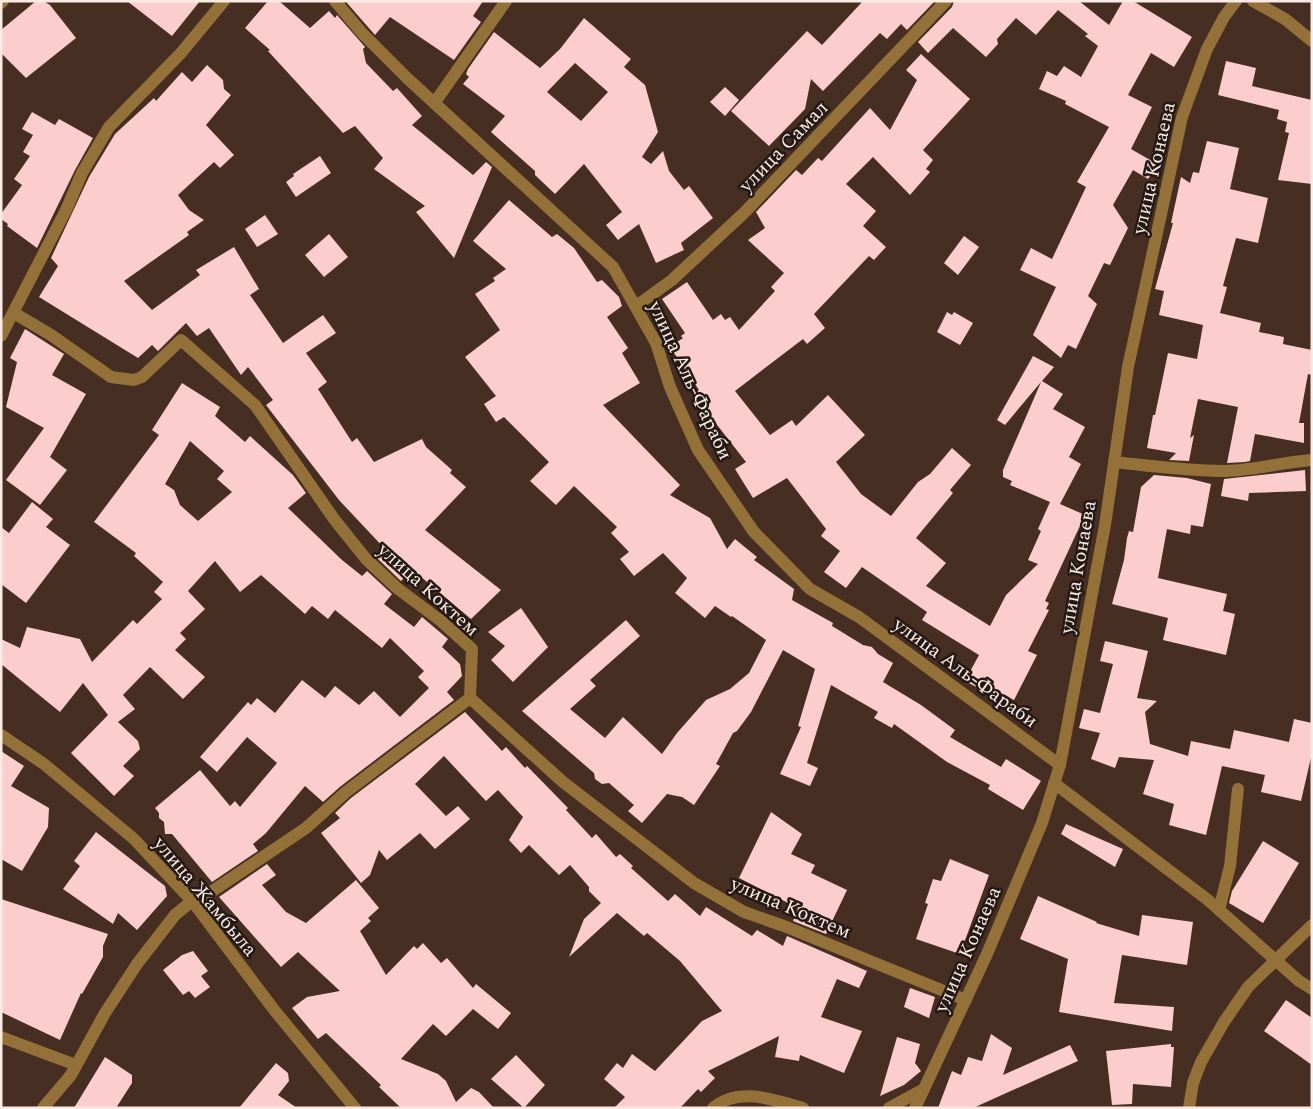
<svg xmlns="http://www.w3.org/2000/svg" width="1313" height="1109" font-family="Spectral,serif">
<rect width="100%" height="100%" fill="#462e22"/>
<g fill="#fbcdcd" fill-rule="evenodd">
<polygon points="36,1 43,1 50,5 76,38 26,78 1,53 1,30"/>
<polygon points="127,1 200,1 172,36"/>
<polygon points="268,1 279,1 310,28 329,11 335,18 337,15 365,47 363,49 366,63 393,91 397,88 422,116 412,125 473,175 486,162 492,167 454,258 416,212 425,206 374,169 383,158 355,126 343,133 268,51 270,50 245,28"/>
<polygon points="348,1 483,1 473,16 481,22 454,60 390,17 375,35 347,3"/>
<polygon points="863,1 935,1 907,30 901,24 887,39 880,33 823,91 811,79 805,109 769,146 731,111 807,31 822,45"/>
<polygon points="954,1 1079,1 1109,25 1123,1 1133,1 1192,37 1174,67 1151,53 1128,95 1152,107 1131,149 1157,164 1148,179 1133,170 1113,205 1128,228 1110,265 1104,263 1088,296 1097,304 1076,349 1068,345 1061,358 1033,335 1056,287 1020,270 1031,248 1052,259 1086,187 1077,182 1109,127 1065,104 1066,101 1039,89 1047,71 1057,76 1064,66 1081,77 1098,46 1085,36 1088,34 1058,10 1036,35 1016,18 997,39 998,44 986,57 953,28 928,53 918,42 952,7"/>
<path d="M584 18 631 59 624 67 645 85 658 132 642 157 651 164 663 151 669 171 684 190 689 186 713 218 681 243 684 250 656 263 639 224 618 240 606 225 622 212 584 164 555 194 535 175V171L491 132 505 116 463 84 469 77 466 74 468 69 494 32 540 68 560 49ZM575 63 608 92 581 121 547 92Z"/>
<polygon points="921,54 970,99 923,150 933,160 926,169 930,172 910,195 873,157 846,184 876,211 863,226 886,247 874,260 869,256 814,314 825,328 807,344 803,339 735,391 770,435 792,420 796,426 828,395 865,435 836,462 861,494 891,516 918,482 930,474 952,448 971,465 950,490 953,493 916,538 946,563 926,586 990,626 1006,595 1038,564 1028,560 1041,531 1038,529 1050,502 1010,485 1012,481 1003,477 1003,470 1041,382 1005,425 997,420 1033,356 1054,367 1042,381 1063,394 1053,409 1085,427 1069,457 1081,464 1060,504 1085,515 1045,601 1049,603 1046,609 1049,610 1028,651 1037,655 1014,700 987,686 984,691 965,681 979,655 922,620 927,612 862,567 846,588 824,572 840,551 821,536 826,529 787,478 753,498 735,469 746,462 693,394 699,390 670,347 683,338 681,336 685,333 662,299 687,282 713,320 721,314 725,320 730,317 739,330 775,291 771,287 784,273 748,240 765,228 756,212 796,170 802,175 818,158 822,161 870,108 890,130 917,80 906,70"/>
<polygon points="1226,61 1256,68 1252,86 1312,100 1312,184 1278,180 1289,133 1285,132 1287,122 1277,119 1279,110 1218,95"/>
<polygon points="207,65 223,80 224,89 231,95 206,125 234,155 220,168 214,162 178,195 189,210 204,220 187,232 189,235 124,281 152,310 200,275 196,270 234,247 259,289 250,295 283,343 323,315 336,333 306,353 327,382 318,389 352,442 357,438 374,462 422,439 426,447 452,470 450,473 466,487 425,530 501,590 471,619 414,571 410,575 408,573 401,581 377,558 385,549 339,500 266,405 273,400 248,367 241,375 209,328 197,336 186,323 158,351 152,345 138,358 39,297 58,266 51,258 89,177 115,134 154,98 156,101 182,72 192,82"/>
<polygon points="725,87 739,100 725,116 710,102"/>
<polygon points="32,112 55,125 59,119 93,138 75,170 37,248 7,226 8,224 1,219 1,214 22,185 14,179 30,156 23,152 33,135 22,129"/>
<polygon points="1207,141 1239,148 1230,189 1268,198 1258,243 1236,238 1223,286 1227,287 1220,313 1261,323 1259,332 1284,337 1283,344 1312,350 1312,375 1308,374 1299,423 1304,423 1304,443 1255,434 1250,461 1245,462 1227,463 1238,407 1198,399 1190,438 1194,435 1189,461 1169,460 1176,453 1147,448 1153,415 1155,415 1168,353 1197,359 1203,325 1159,315 1164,291 1155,289 1173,223 1171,223 1181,177 1190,183 1193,172 1199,173"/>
<polygon points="320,156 331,173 296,197 286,182 294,176 293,174"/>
<polygon points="509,200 552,237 557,234 574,248 597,282 602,280 619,297 622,306 607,317 628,348 622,353 640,383 603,405 680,485 670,495 710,518 727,549 735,539 757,557 754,560 794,589 792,600 833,623 832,626 863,645 872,647 878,654 893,663 883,682 921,705 955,730 950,737 1001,767 1006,759 1041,781 1023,810 988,789 990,785 947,762 894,724 892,728 874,718 878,712 831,685 807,763 818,768 810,786 780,774 801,727 798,726 815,669 783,650 751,712 737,731 733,733 716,764 720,766 694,805 682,797 667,794 642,823 628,811 634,805 609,783 602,784 595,779 594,773 522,711 626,620 640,636 590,680 596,686 570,709 605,738 623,717 662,754 677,733 706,700 730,689 749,673 766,640 732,616 731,617 715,606 705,618 675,593 687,578 663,553 634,576 620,559 629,552 611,533 617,527 574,486 556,505 530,481 549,462 504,417 496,422 484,404 496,396 465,357 500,330 475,294 495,281 493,278 506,269 473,241"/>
<polygon points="265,215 278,234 257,247 245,229"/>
<polygon points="329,234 348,257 324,277 305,255"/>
<polygon points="964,236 979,247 958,275 944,263"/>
<polygon points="947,312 952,315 954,312 973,323 960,345 937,332"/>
<polygon points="25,329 64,354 52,375 86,394 50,457 67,470 40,505 6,480 44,428 6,407 17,362 10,358"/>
<path d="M182 383 220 407 215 416 245 442 250 436 293 475 306 493 288 508 342 560 362 576 367 571 392 594 384 604 414 627 422 617 448 639 442 647 460 664 462 676 447 692 454 700 341 786 323 802 305 786 266 833 253 844 258 851 212 882 172 834H165L164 822 159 818V813L155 808 200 770 230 806 235 801 240 807 277 763 247 737 217 772 200 757 248 702 251 705 257 698 275 713 302 680 325 698 335 686 359 705 374 691 400 717 429 688 418 677 424 671 390 638 382 648 335 610 328 619 312 606 305 614 261 575 240 592 215 561 188 591 205 609 180 633 186 639 175 650 205 677 183 699 150 667 123 695 135 709 118 722 138 741 140 749 123 766 134 776 114 796 71 753 108 715 83 683 60 712 1 664V639L20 648 27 627 80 639 92 662 133 620 137 624 162 599 154 592 163 582 134 556 136 553 94 522 159 435 152 430ZM190 441 224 471 217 479 232 492 198 521 180 505 174 490 165 484Z"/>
<polygon points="1305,470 1306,491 1249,493 1248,501 1221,496 1224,479"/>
<polygon points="1154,475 1187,478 1211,484 1203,527 1191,525 1190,534 1167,529 1158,578 1227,594 1223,611 1235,614 1226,655 1163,640 1168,618 1112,604 1124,560 1127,538 1129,531 1133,532 1141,487"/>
<polygon points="32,502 53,519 46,527 70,545 26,603 1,584 1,527 9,533"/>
<polygon points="521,608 548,647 513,682 491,660 505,646 488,632"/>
<polygon points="1105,641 1148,651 1137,698 1157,701 1145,712 1150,744 1188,756 1191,741 1230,749 1234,730 1289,742 1294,719 1312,723 1312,753 1301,801 1261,792 1265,775 1222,766 1206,835 1169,825 1174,804 1143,794 1154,760 1119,757 1115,768 1091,759 1100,733 1079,728 1084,709 1100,713 1113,664 1100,661"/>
<polygon points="465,712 502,751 506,747 525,768 527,766 568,808 566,810 592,838 596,834 616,857 620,854 633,866 631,868 668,901 675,894 700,916 706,907 752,936 757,930 783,946 787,936 867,971 859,988 837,979 821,1017 862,1031 844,1073 800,1055 799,1061 775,1057 779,1036 708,1071 715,1078 701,1092 698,1089 680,1108 614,1108 625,1097 604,1079 617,1063 623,1068 632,1054 655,1071 702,1021 722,1011 680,961 647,933 644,936 617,913 569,957 584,919 601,903 589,891 589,887 570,865 559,875 529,845 521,853 509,840 523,817 498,790 486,801 444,756 415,784 446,816 458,806 470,819 435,849 420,833 387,860 379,850 370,875 361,883 321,833 340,818 335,813 351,798"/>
<polygon points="1,751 24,766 11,786 49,808 48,827 22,871 1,859"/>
<polygon points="771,812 802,834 791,854 815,865 811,873 847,890 826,934 793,921 798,908 739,878"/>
<polygon points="1066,824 1123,849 1115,867 1061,834"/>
<polygon points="96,832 165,886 167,896 137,930 118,913 113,924 63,889 80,866 74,861"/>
<polygon points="1263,841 1299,863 1263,923 1229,903 1232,891"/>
<polygon points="950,859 989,875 960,954 916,939 928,904 925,903 933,879 941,881"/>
<polygon points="267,864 276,875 262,885 286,912 306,923 356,880 379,908 368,918 371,921 360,931 386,975 414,946 417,949 423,943 441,963 447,958 473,988 476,984 511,1013 498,1029 473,1009 446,1036 433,1024 401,1059 438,1074 446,1081 456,1102 471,1088 479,1092 494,1108 401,1108 379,1087 381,1085 326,1033 318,1039 292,1008 307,997 340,991 298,952 281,967 219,897"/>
<polygon points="1038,896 1097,922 1096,923 1139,936 1142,915 1193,922 1187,965 1122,955 1114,1003 1174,1007 1172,1031 1059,1012 1068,959 1020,939"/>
<polygon points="1,899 108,934 103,946 103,957 82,994 81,993 60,1040 1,1012"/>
<polygon points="193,951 208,971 201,976 210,987 195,998 189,991 183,995 163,970 182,955"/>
<polygon points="910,988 935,997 929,1018 904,1007"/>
<polygon points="1286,1000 1312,1018 1312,1065 1264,1031"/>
<polygon points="991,1034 1012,1048 1003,1075 1070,1045 1078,1061 973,1108 938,1108 952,1071 961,1075 968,1057 982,1061"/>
<polygon points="897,1037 920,1044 915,1063 921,1071 904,1085 880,1096"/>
<polygon points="1171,1044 1171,1047 1174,1047 1171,1087 1133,1084 1132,1104 1112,1105 1106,1051"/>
<polygon points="516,1055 545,1085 524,1108 491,1079"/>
<polygon points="105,1057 132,1075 132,1083 116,1108 74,1108"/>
<polygon points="276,1063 288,1073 289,1081 278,1095 297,1108 239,1108"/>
</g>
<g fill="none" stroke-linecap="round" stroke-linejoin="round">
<g stroke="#937139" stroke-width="12">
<polyline points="335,1 362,33 407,78 613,267 656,343 670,387 698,450 754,532 810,589 859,617 1060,765"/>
<polyline points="1253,1 1285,19 1312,41"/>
<polyline points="1,3 3,1"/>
<polyline points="435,102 506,1"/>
<polyline points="636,306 672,280 745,212 946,1"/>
<polyline points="14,313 51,335 111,377 134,380 142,377 181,340 255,405 334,519 366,559 397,588 441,621 472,649 470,698 563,782 694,883 744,912 784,926 966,1000"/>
<polyline points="1,336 66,210 82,173 109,127 181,53 224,1"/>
<path d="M1114 462C1151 466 1188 471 1225 471 1251 471 1283 462 1312 460"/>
<polyline points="1,735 44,764 134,839 192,901 275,1011 355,1108"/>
<polyline points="1054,783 1208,900 1299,981 1312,989"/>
<polyline points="1219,910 1230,866 1238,789"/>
<polyline points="1,1037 76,1065"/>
<polyline points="43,1108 71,1075 105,1013 137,964 175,915 192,901 205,896 306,828 346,792 470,698"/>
<path d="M713 1108C739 1086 774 1100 803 1108"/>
<polyline points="889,1108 924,1089 987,954 1042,823 1060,765 1105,525 1128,367 1182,117 1207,49 1224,17 1236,1"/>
<polyline points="915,1108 924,1089"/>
<polyline points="1189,1108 1193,1083 1201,1062 1224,1022 1248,987 1312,925"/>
</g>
</g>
<g text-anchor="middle" stroke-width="5" stroke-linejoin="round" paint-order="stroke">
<g font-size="20" fill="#fbebe4" stroke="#241914">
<text transform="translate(783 146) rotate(-46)" y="7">улица Самал</text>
<text transform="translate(1153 168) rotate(-77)" y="7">улица Конаева</text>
<text transform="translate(691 380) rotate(65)" y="7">улица Аль-Фараби</text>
<text transform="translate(1077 567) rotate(-80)" y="7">улица Конаева</text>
<text transform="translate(429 589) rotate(42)" y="7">улица Коктем</text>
<text transform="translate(966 672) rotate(36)" y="7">улица Аль-Фараби</text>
<text transform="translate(206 896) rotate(50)" y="7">улица Жамбыла</text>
<text transform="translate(791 907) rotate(23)" y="7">улица Коктем</text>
<text transform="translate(967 949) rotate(-66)" y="7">улица Конаева</text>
</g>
</g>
<rect width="1313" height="1109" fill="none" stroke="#fbebe4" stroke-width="5"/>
</svg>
